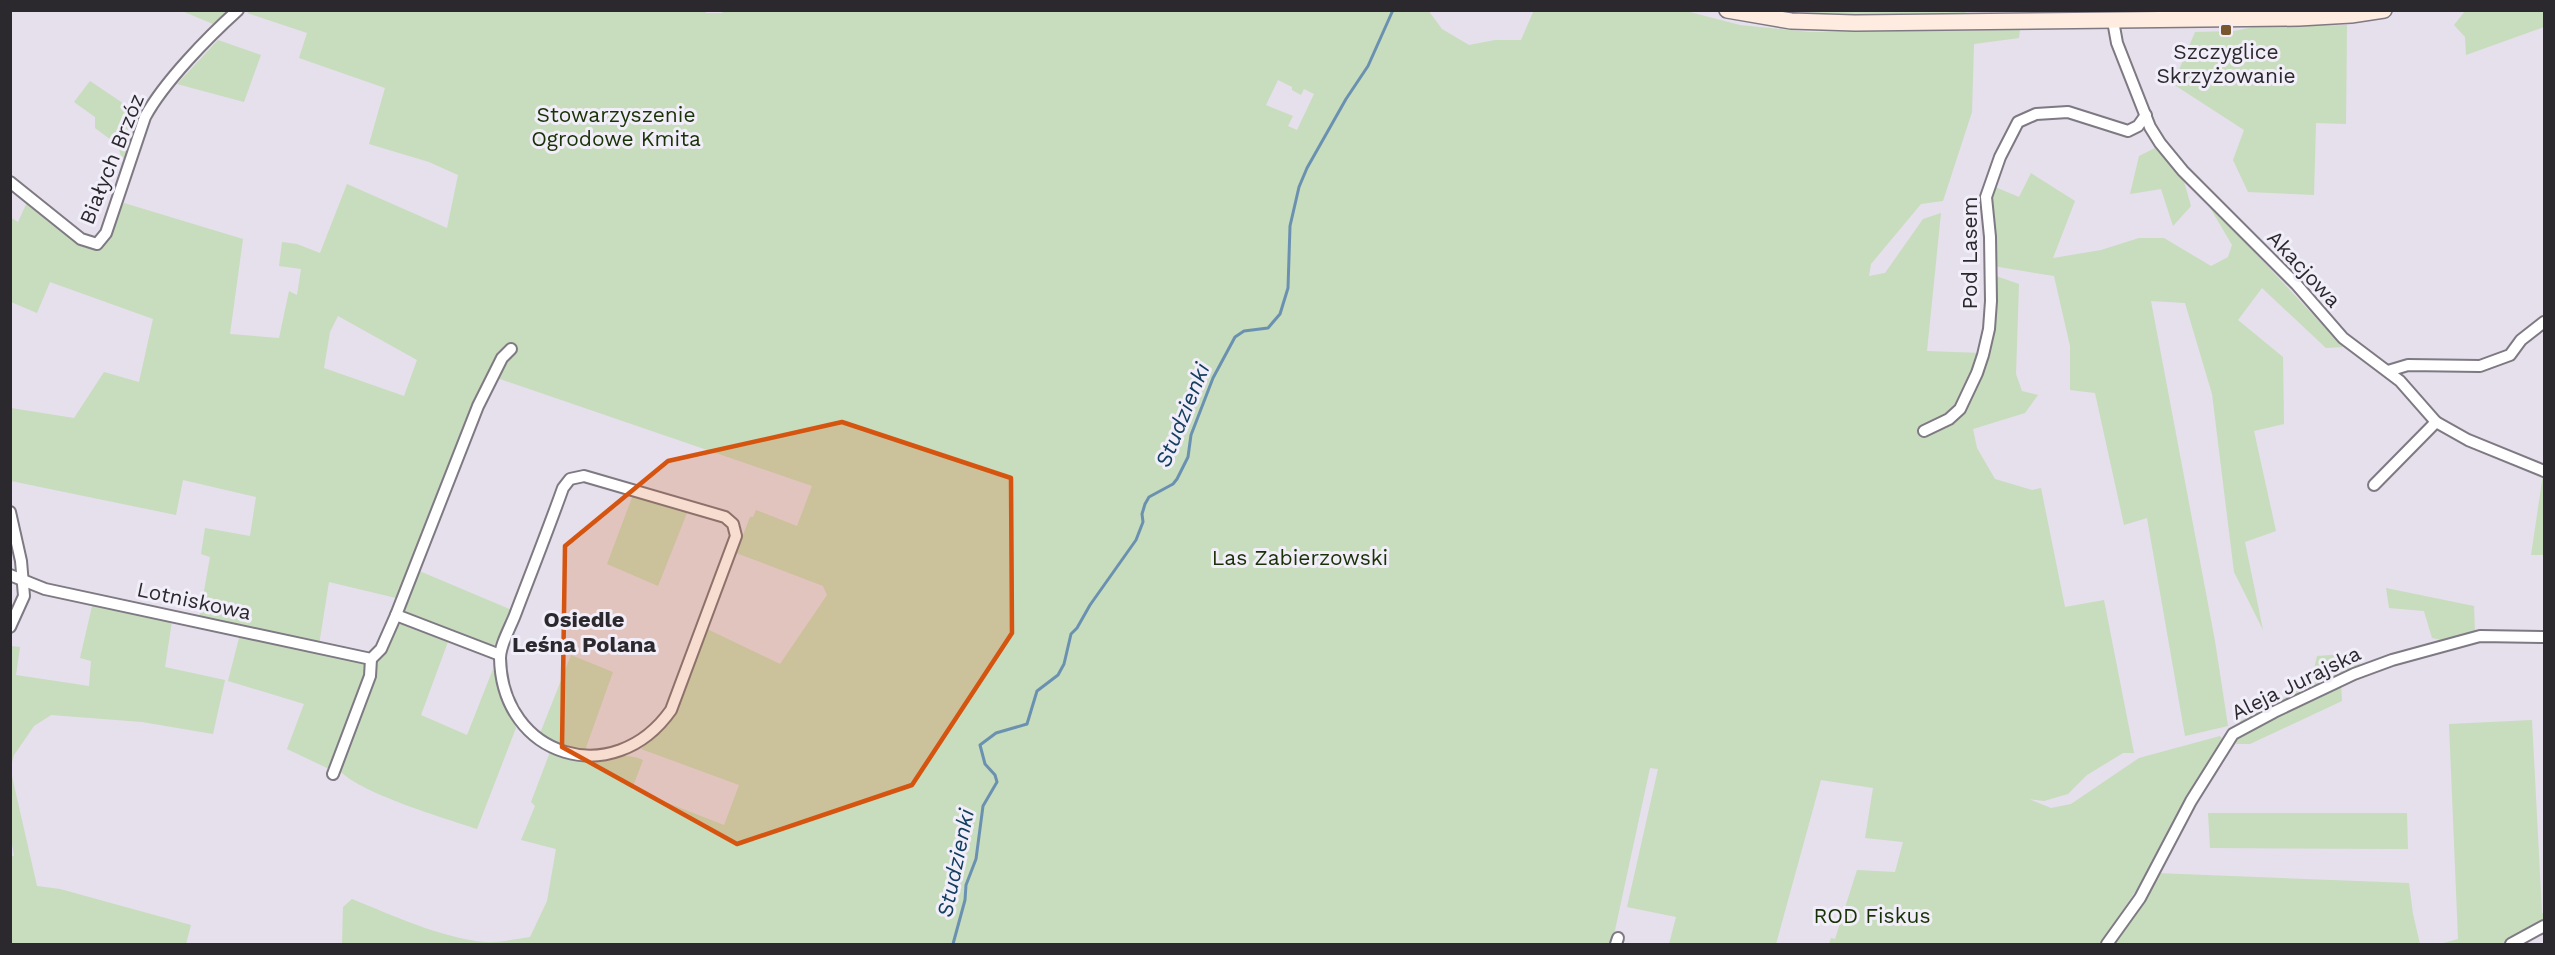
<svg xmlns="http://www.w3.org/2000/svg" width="2555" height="955" font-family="'Work Sans',sans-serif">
<rect width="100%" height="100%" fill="#e5e0eb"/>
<g fill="#c8dcbe" fill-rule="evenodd">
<path d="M705 10 706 13H722L724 10H1428L1442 29 1469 45 1495 40H1521L1534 10 1686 11 1740 25 1810 32 2020 30 2019 38 1974 44 1972 112 1943 201 1921 204 1871 264 1869 276 1885 273 1923 219 1941 213 1927 351 1981 353C1972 377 1966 405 1942 418L1944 424 1963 412 1979 375 1988 347 1994 300 1993 275 2019 284 2016 374 2022 391 2038 395 2025 413 1973 429 1977 448 1995 479 2032 490 2041 488 2065 607 2104 600 2134 753H2123L2087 775 2068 794 2044 801 2029 799 2051 808 2071 804 2139 758 2220 736 2224 741 2195 786 2155 862 2100 944H1829L1831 938 1835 939 1857 870 1895 872 1903 842 1865 838 1873 788 1821 780 1776 944H1669L1676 917 1627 907 1658 769 1650 768 1612 944H342L343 907 352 899C394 916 439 937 484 942 498 943 516 939 530 937L547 901 556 849 521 840 535 806 531 802 550 752C563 757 577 762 592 761 612 760 623 751 643 760L632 789 724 825 739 785 641 749 659 732 674 711 707 629 780 664 827 595 823 586 736 553 750 517H753L756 510 797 526 812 486 497 378 506 358 514 352V343C480 366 453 466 436 506 423 537 409 568 396 598L329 582 319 645 199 619 210 557 201 554 205 528 250 536 256 497 183 480 176 515 11 481V408L74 418 104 372 139 382 153 319 50 282 37 313 11 302 10 217 18 222 29 198 86 245 98 249 124 203 243 239 230 334 279 338 289 291 297 295 301 269 279 266 282 242 297 244 320 253 347 184 447 228 458 175 429 162 369 144 385 88 299 58 307 33 247 13 250 11ZM1278 80 1292 87V90L1301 95 1304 89 1314 94 1297 130 1288 126 1293 116 1266 105ZM338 316 417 360 404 396 324 368 330 332Z"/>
<polygon points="182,11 229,11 213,24"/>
<polygon points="1774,11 1966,11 1965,13 1852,14"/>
<polygon points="2465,11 2544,11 2544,27 2466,55 2465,37 2454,25"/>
<polygon points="2347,25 2346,124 2316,123 2314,195 2248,192 2233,160 2244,130 2173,84 2195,32 2234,31 2253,27"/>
<polygon points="218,40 261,55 244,102 177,84"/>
<polygon points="90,81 142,116 127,161 121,157 118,145 95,128 95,117 74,102"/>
<polygon points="2155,148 2183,178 2191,206 2173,226 2161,189 2130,194 2139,156"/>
<polygon points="2031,173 2075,201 2053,258 2101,250 2139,238 2164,238 2211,266 2228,257 2232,245 2205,199 2343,347 2326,348 2262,288 2238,320 2283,357 2284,424 2254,431 2276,531 2245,542 2263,630 2234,572 2212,394 2185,303 2151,301 2215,641 2228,726 2185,736 2147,518 2124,525 2095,393 2070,390 2070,346 2054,276 1993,266 1991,200 1995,187 2019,197"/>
<polygon points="2543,476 2544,555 2531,555 2542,481"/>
<polygon points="633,495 687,513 658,586 607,564"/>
<polygon points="417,570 512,610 499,643 487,647 403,613 402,606"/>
<polygon points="2386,588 2474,606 2475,632 2448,641 2432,638 2424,611 2389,608"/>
<polygon points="93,602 172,621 165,667 225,680 213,734 142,722 51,715 34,726 14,755 11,766 11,646 20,647 16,675 89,686 91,661 80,658"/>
<path d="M402 623 449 639 421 715 467 735 493 669 516 728 477 829C444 818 362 794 340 771V762C349 740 385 630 402 623Z"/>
<polygon points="240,634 365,661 369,667 334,767 327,768 287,749 304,704 228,681"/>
<polygon points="2358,653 2360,667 2341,685 2342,701 2250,744 2236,744 2240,721 2290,695 2291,683 2314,669 2317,656"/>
<polygon points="571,655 613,672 584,753 560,747 539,736"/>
<polygon points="2532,720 2542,913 2544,913 2544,922 2505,944 2440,944 2458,939 2449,724"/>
<polygon points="11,772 37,886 60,889 191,925 186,944 11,944 10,856 14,856 10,832"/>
<polygon points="2208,813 2407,813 2408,849 2210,848"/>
<polygon points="2156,873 2409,883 2413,914 2420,944 2113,944 2137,910"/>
</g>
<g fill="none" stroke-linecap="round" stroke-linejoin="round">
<polyline stroke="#6b91b1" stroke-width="3" points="953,944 965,900 966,885 976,859 983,806 997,782 995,775 985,764 980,745 996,733 1027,724 1037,691 1058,675 1064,664 1071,634 1077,628 1090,605 1136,540 1143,522 1142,514 1145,504 1149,497 1173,484 1177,479 1188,457 1191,435 1213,378 1235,337 1244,331 1268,328 1280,314 1288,288 1290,226 1299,187 1307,168 1346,99 1368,66 1393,10"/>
<g stroke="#7e7983" stroke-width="14">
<g id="street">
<polyline points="2113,21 2117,43 2150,127 2160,143 2183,171 2296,284 2343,338 2400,381 2436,422 2468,440 2544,471"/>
<path d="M10 182 81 239 97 244 106 233 145 117C164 82 208 37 238 10"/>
<polyline points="2388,371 2408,365 2480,366 2510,355 2521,340 2544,322"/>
<polyline points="1924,431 1949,419 1960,409 1977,373 1983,355 1989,329 1991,301 1990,237 1986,197 2000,157 2018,122 2036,114 2068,112 2128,131 2138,126 2146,115"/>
<path d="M584 476 725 517 733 524 736 536 671 710C614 791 502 758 500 658 500 645 510 628 515 615 531 573 548 530 563 488L570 479Z"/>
<polyline points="2374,485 2436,422"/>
<polyline points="10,512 21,561 24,596 10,627"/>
<polyline points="10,575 45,589 371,659 381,649 396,615 478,406 502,358 511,349"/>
<polyline points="396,615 500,655"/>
<polyline points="333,774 370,676 371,659"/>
<polyline points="1616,944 1618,938"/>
<polyline points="2107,944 2140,898 2191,801 2233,734 2274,712 2354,674 2392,660 2480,636 2544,637"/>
<polyline points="2511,944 2544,926"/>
</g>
</g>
<g stroke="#7e7983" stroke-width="18">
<polyline id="secondary" points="1727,10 1791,21 1855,23 2299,18 2351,15 2384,10"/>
</g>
<use href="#street" stroke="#fff" stroke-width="10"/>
<use href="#secondary" stroke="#fdecdf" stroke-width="15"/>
</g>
<path fill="#d5540f" fill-opacity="0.2" stroke="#d5540f" stroke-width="4.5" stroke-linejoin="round" d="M842 422 1011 478 1012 633 912 785 737 844 562 747 565 546 668 461Z"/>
<rect fill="#78562e" stroke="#f2eef9" stroke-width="2" x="2220" y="24" width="12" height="12" rx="3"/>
<g text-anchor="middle" stroke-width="6" stroke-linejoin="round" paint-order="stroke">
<g font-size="21" fill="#2b292d" stroke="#f2eef9">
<text x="2226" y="59">Szczyglice<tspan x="2226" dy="24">Skrzyżowanie</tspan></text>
</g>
<g font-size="21" fill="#183105" stroke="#f2eef9">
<text x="616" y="122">Stowarzyszenie<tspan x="616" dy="24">Ogrodowe Kmita</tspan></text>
<text x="1300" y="565">Las Zabierzowski</text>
<text x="1872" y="923">ROD Fiskus</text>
</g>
<g font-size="21" fill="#2b292d" stroke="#f2eef9">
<text transform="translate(112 159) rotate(-68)" y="7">Białych Brzóz</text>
<text transform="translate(1970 253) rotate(-90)" y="7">Pod Lasem</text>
<text transform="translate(2304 269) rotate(47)" y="7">Akacjowa</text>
<text transform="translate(194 601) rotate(12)" y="7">Lotniskowa</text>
<text transform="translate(2296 683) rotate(-26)" y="7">Aleja Jurajska</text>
</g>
<g font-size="22" font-style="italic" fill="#123e60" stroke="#f2eef9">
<text transform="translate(1182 415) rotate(-68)" y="8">Studzienki</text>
<text transform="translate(955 863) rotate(-78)" y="8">Studzienki</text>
</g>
<g font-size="22" font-weight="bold" fill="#2b292d" stroke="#f2eef9">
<text x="584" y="627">Osiedle<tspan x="584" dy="25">Leśna Polana</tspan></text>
</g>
</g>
<rect width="2555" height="955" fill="none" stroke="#2b292d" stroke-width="24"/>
</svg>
